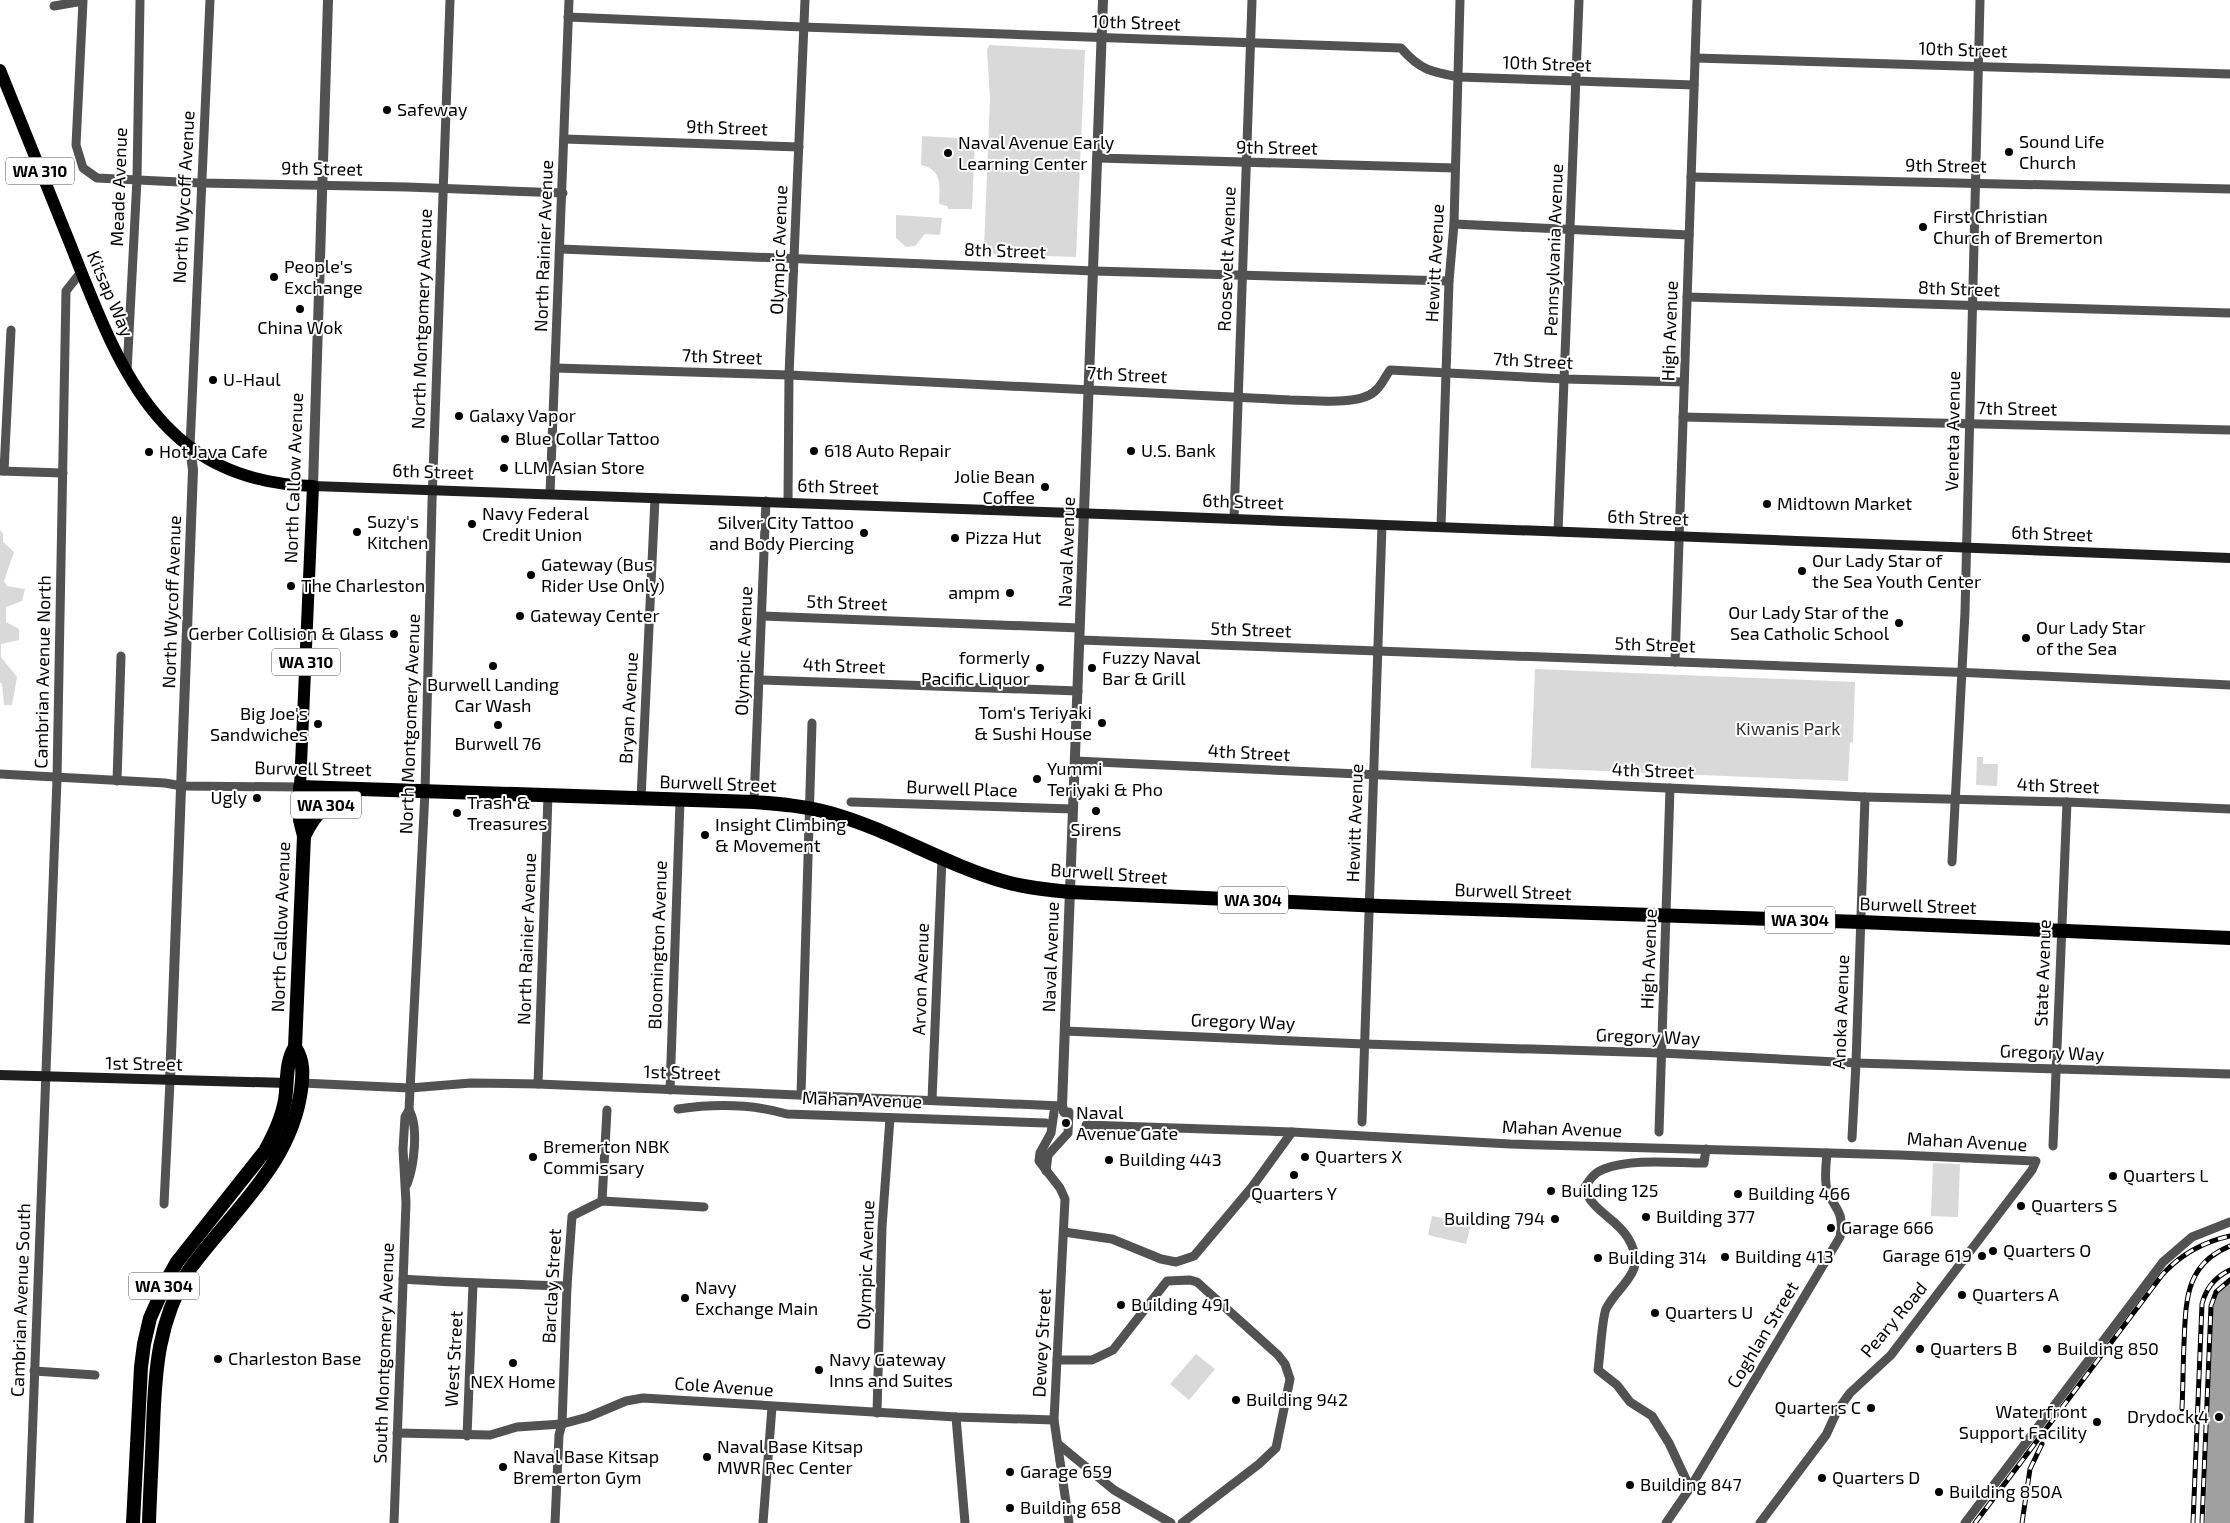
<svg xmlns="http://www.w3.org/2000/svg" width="2230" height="1523" font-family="'Exo 2',sans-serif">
<rect width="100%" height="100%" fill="#fff"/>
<g fill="#d9d9d9">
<polygon points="989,45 1085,50 1076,257 990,254 984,249 990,98 987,50"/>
<path d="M922 136 975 139 972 209H948L947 206 939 204C940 186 942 169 921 165Z"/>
<polygon points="896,215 942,218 940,235 925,234 915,246 906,247 896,238"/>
<polygon points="0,530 3,534 3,542 14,552 4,581 7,586 25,589 22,601 6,607 6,622 19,629 19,640 1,644 1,657 17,677 12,705 4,705 2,684 0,682"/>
<polygon points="1535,669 1855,682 1853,742 1850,743 1848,781 1531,768"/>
<polygon points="1977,757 1983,757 1983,764 1998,764 1997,786 1976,785"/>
<polygon points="1933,1163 1960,1164 1958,1217 1931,1216"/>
<polygon points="1432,1216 1471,1224 1466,1244 1428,1235"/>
<polygon points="1196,1354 1215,1369 1189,1400 1170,1384"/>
</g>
<polygon fill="#a0a0a0" points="2230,1282 2230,1523 2205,1523 2212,1312 2218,1292"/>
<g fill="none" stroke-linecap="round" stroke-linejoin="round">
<g stroke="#525252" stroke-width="9">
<polyline points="54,6 83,1 76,145 83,168 97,178 200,183 407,187 563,193"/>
<path d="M568 17 803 27 1401 48C1420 70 1431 72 1459 77L1694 85"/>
<polyline points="1695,58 2230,74"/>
<polyline points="564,139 799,147"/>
<polyline points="1098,158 1455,168"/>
<polyline points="1691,177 2230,189"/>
<polyline points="1454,224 1689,235"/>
<polyline points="561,249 1094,271 1449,281"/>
<polyline points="1687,297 2230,313"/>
<path d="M555 368 789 375 1290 400C1312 400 1357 406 1374 392 1381 387 1385 377 1390 370L1565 379 1684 382"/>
<polyline points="127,372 137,179 140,0"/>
<polyline points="1683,417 2230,430"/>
<polyline points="190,447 210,0"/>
<polyline points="0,471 63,473"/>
<polyline points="4,471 11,330"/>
<polyline points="550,494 569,0"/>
<polyline points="788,502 789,375 805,0"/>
<polyline points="1234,519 1252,0"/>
<polyline points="1441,527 1449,281 1454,224 1460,0"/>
<polyline points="1558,532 1579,0"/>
<polyline points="762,616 1080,628"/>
<polyline points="1080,640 1977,673 2230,685"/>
<polyline points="1675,662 1697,0"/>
<polyline points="759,680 1078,691"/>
<polyline points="1075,761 1865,797 2067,802 2230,809"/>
<polyline points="0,774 165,783 182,786 300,787"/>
<polyline points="117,781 121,656"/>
<polyline points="641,799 655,498"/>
<polyline points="754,802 766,501"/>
<polyline points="851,802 1073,809"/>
<polyline points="1952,862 1965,612 1980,0"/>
<polyline points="1065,1031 1364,1044 1661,1053 1856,1063 2230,1074"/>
<polyline points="302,1083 410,1088 471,1083 538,1084 1062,1106"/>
<polyline points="538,1084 548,796"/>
<polyline points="670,1090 680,801"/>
<polyline points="801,1095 812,723"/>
<polyline points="932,1100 942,858"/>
<path d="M678 1109C713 1104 752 1104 787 1114L1046 1123"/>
<polyline points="1054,1112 1051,1133 1040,1153 1039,1161 1060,1188 1065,1199 1054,1420 1069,1523"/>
<polyline points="1362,1122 1382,525"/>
<polyline points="1086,1125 1292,1132 1510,1144 1900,1155 2036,1161 2032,1170 1891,1355 1850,1393 1837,1411 1826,1435 1760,1523"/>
<polyline points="1659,1132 1670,788"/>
<polyline points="1852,1138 1856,1063 1865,797"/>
<polyline points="2053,1146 2067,802"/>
<polyline points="1046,1171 1048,1155 1068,1133 1069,1112"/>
<path d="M407 1184C414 1166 419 1127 409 1110"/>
<polyline points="602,1201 704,1207"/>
<polyline points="164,1204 170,1081"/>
<polyline points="1064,1232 1112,1239 1161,1259 1176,1262 1194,1256 1252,1187 1292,1132"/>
<path d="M403 1279C458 1283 512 1284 567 1286"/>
<polyline points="1057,1360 1092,1360 1113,1350 1167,1281 1190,1280 1197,1282 1278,1355 1285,1364 1290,1379 1276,1448 1259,1464 1182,1523"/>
<polyline points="34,1371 95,1375"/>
<polyline points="877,1413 882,1227 890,1118"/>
<polyline points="956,1417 965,1523"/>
<polyline points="397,1433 490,1435 517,1427 562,1424 588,1417 626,1401 643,1398 956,1417 1054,1420"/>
<polyline points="467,1436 473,1284"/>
<polyline points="1058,1444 1114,1490 1171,1523"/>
<path d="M1690 1488 1669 1443 1652 1416 1630 1402 1617 1385 1598 1370C1600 1357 1602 1318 1606 1309 1619 1283 1649 1273 1628 1238 1616 1217 1590 1211 1585 1187 1590 1179 1595 1172 1604 1169 1631 1158 1675 1163 1704 1163L1706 1149"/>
<polyline points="29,1523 57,779 66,291 81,272"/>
<polyline points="394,1523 406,1203 403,1149 405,1117 409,1110 425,792 432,502 450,0"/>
<polyline points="555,1523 559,1435 562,1424 567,1286 572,1216 602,1201 607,1110"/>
<polyline points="763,1523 772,1407"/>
<path d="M1666 1523 1690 1488 1840 1237C1845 1209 1834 1211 1827 1189 1824 1179 1826 1164 1827 1153"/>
<polyline points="1965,1523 2163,1262 2192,1237 2230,1222"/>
</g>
<g stroke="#525252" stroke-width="10">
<polyline points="313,486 328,0"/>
<polyline points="170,1081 193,470 190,447"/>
<polyline points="1064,1112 1062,1106 1103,0"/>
</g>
<g stroke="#1f1f1f" stroke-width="10">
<polyline points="313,486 1158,516 2230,558"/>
<polyline points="0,1075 287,1083"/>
</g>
<path stroke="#000" stroke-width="12" d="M0 70C23 128 47 187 71 246 119 367 159 482 313 486L300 787"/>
<g stroke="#000" stroke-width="14">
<path d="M304 836C317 810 327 802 354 792"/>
<path d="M133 1523 141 1367 144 1344 150 1318 168 1278 177 1262 265 1151C274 1135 282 1118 285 1100 288 1081 285 1063 295 1047L304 836 300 820V787L754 802C780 804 805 806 830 813 891 830 945 865 1006 882 1027 888 1048 890 1070 892L1381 906 1861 922 2230 938"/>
<path d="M149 1523C150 1491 152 1459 153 1428 155 1369 158 1322 189 1270 231 1212 291 1165 301 1090 303 1074 304 1061 295 1047"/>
</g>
<g stroke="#000" stroke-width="5">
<g id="rail">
<path d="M2182 1409C2183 1387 2183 1365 2184 1343 2186 1301 2185 1264 2230 1246"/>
<path d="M1975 1523 2162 1275C2181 1254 2203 1242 2230 1236"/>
<polyline points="2022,1523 2030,1469 2042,1444"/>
<path d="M2193 1523 2202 1304C2206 1288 2215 1277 2230 1270"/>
<polyline points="2202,1523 2211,1306 2216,1292 2230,1280"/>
</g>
</g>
<use href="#rail" stroke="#fff" stroke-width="3" stroke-dasharray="9" stroke-linecap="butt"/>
</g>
<g fill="#000" stroke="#fff" stroke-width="2">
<circle cx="387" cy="110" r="5"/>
<circle cx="2009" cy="152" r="5"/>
<circle cx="948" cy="153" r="5"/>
<circle cx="1923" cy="227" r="5"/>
<circle cx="274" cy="277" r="5"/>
<circle cx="300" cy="309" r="5"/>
<circle cx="213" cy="380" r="5"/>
<circle cx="459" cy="416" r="5"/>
<circle cx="505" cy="439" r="5"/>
<circle cx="814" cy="451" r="5"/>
<circle cx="1131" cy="451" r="5"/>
<circle cx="149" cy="452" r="5"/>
<circle cx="504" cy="468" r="5"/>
<circle cx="1045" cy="487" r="5"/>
<circle cx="1767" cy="504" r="5"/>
<circle cx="472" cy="524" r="5"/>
<circle cx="357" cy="532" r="5"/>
<circle cx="864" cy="533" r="5"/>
<circle cx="955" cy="538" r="5"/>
<circle cx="1802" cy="571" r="5"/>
<circle cx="531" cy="575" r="5"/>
<circle cx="291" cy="586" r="5"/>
<circle cx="1010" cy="593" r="5"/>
<circle cx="520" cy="616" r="5"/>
<circle cx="1899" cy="623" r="5"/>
<circle cx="394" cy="634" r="5"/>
<circle cx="2026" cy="638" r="5"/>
<circle cx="493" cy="666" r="5"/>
<circle cx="1040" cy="668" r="5"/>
<circle cx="1092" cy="668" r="5"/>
<circle cx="1102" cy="723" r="5"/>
<circle cx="318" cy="724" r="5"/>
<circle cx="498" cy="725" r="5"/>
<circle cx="1037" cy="779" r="5"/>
<circle cx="257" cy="798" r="5"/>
<circle cx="1096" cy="811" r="5"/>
<circle cx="457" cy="813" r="5"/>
<circle cx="705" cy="835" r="5"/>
<circle cx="1066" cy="1123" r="5"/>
<circle cx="533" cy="1157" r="5"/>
<circle cx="1305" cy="1157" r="5"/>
<circle cx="1109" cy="1160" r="5"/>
<circle cx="1294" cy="1175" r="5"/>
<circle cx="2113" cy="1176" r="5"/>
<circle cx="1551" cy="1191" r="5"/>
<circle cx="1738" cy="1194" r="5"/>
<circle cx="2021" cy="1206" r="5"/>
<circle cx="1646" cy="1217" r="5"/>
<circle cx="1555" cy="1219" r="5"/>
<circle cx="1831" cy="1228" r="5"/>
<circle cx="1993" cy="1251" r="5"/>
<circle cx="1982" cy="1256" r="5"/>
<circle cx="1725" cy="1257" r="5"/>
<circle cx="1598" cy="1258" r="5"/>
<circle cx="1962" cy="1295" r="5"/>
<circle cx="685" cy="1298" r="5"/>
<circle cx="1121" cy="1305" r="5"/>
<circle cx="1655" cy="1313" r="5"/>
<circle cx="1920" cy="1349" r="5"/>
<circle cx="2047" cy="1349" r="5"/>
<circle cx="218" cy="1359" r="5"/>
<circle cx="513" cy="1363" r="5"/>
<circle cx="819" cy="1370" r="5"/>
<circle cx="1236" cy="1400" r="5"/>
<circle cx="1871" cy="1408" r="5"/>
<circle cx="2219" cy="1417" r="5"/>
<circle cx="2097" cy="1422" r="5"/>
<circle cx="707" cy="1457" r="5"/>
<circle cx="503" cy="1467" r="5"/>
<circle cx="1010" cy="1472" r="5"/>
<circle cx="1822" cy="1478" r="5"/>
<circle cx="1630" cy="1485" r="5"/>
<circle cx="1939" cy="1492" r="5"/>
<circle cx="1010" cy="1508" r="5"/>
</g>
<g text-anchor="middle" stroke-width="4" stroke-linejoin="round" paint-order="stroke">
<g fill="#fff" stroke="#4c4c4c" stroke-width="1">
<rect x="6" y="157.5" width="68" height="27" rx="4"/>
<rect x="272" y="648.5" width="68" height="27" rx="4"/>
<rect x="291" y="791.5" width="70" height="27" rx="4"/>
<rect x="1218" y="886.5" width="70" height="27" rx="4"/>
<rect x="1765" y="906.5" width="70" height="27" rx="4"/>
<rect x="129" y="1272.5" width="70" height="27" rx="4"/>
</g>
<g font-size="16" font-weight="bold" fill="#000">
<text x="40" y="177">WA 310</text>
<text x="306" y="668">WA 310</text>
<text x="326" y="811">WA 304</text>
<text x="1253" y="906">WA 304</text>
<text x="1800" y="926">WA 304</text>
<text x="164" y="1292">WA 304</text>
</g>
<g font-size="18" fill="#000" stroke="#fff">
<text transform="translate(1136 23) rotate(2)" y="6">10th Street</text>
<text transform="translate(1963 50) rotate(2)" y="6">10th Street</text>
<text transform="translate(1547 64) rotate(2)" y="6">10th Street</text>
<text transform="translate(727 128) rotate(2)" y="6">9th Street</text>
<text transform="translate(1277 148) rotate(1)" y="6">9th Street</text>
<text transform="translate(1946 166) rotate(1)" y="6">9th Street</text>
<text transform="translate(322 169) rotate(1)" y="6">9th Street</text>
<text transform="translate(119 187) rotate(-88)" y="6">Meade Avenue</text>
<text transform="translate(184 197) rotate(-87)" y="6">North Wycoff Avenue</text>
<text transform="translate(544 246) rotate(-88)" y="6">North Rainier Avenue</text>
<text transform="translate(779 250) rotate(-88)" y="6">Olympic Avenue</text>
<text transform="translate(1554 250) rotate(-88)" y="6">Pennsylvania Avenue</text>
<text transform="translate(1005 251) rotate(2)" y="6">8th Street</text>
<text transform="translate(1227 259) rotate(-88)" y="6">Roosevelt Avenue</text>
<text transform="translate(1435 263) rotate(-87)" y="6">Hewitt Avenue</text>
<text transform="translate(1959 289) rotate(2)" y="6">8th Street</text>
<text transform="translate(110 294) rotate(67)" y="6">Kitsap Way</text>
<text transform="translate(422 319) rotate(-88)" y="6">North Montgomery Avenue</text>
<text transform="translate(1670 331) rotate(-88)" y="6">High Avenue</text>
<text transform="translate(722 357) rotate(2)" y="6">7th Street</text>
<text transform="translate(1533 361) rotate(3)" y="6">7th Street</text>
<text transform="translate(1127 375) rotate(3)" y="6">7th Street</text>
<text transform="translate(2017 409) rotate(1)" y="6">7th Street</text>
<text transform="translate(1953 431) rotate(-89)" y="6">Veneta Avenue</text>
<text transform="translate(433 472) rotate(2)" y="6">6th Street</text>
<text transform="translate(294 478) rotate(-88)" y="6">North Callow Avenue</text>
<text transform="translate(838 487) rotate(2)" y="6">6th Street</text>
<text transform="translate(1243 502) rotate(2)" y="6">6th Street</text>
<text transform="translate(1648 518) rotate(2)" y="6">6th Street</text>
<text transform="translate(2052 534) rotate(2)" y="6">6th Street</text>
<text transform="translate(1067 552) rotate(-88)" y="6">Naval Avenue</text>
<text transform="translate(172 602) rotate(-88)" y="6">North Wycoff Avenue</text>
<text transform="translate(847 603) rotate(2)" y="6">5th Street</text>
<text transform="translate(1251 630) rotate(2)" y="6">5th Street</text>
<text transform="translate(1655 645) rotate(2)" y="6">5th Street</text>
<text transform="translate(744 651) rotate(-88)" y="6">Olympic Avenue</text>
<text transform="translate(844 666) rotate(2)" y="6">4th Street</text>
<text transform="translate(43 672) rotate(-89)" y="6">Cambrian Avenue North</text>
<text transform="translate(629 708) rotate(-87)" y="6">Bryan Avenue</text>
<text transform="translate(410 724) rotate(-88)" y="6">North Montgomery Avenue</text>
<text transform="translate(1249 753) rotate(3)" y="6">4th Street</text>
<text transform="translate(313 769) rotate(1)" y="6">Burwell Street</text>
<text transform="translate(1653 771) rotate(2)" y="6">4th Street</text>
<text transform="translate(718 784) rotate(2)" y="6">Burwell Street</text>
<text transform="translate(2058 786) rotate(2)" y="6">4th Street</text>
<text transform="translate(962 789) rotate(2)" y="6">Burwell Place</text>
<text transform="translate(1355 823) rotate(-88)" y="6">Hewitt Avenue</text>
<text transform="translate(1109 874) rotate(4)" y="6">Burwell Street</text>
<text transform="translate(1513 892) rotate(2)" y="6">Burwell Street</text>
<text transform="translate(1918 906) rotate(2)" y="6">Burwell Street</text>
<text transform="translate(281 927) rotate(-88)" y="6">North Callow Avenue</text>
<text transform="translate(527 939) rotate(-88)" y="6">North Rainier Avenue</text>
<text transform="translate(658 945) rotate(-88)" y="6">Bloomington Avenue</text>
<text transform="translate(1051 957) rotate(-88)" y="6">Naval Avenue</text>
<text transform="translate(1649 959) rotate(-88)" y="6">High Avenue</text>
<text transform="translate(2043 973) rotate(-88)" y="6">State Avenue</text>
<text transform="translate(921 979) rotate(-88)" y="6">Arvon Avenue</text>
<text transform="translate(1841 1012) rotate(-88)" y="6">Anoka Avenue</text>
<text transform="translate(1243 1022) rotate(2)" y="6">Gregory Way</text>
<text transform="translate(1648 1037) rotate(2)" y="6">Gregory Way</text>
<text transform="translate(2052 1053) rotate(2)" y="6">Gregory Way</text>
<text transform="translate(144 1064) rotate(1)" y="6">1st Street</text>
<text transform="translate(682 1073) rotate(2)" y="6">1st Street</text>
<text transform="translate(862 1100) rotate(2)" y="6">Mahan Avenue</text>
<text transform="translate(1562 1129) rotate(2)" y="6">Mahan Avenue</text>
<text transform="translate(1967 1142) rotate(3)" y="6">Mahan Avenue</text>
<text transform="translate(866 1265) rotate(-88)" y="6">Olympic Avenue</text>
<text transform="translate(552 1286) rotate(-87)" y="6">Barclay Street</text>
<text transform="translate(21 1300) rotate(-88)" y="6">Cambrian Avenue South</text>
<text transform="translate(1894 1320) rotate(-50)" y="6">Peary Road</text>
<text transform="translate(1763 1335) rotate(-59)" y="6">Coghlan Street</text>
<text transform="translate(1042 1343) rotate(-87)" y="6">Dewey Street</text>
<text transform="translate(384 1353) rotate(-88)" y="6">South Montgomery Avenue</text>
<text transform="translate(454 1359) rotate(-87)" y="6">West Street</text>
<text transform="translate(724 1387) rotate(4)" y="6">Cole Avenue</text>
</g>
<g font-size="18" fill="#000" stroke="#fff" text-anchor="start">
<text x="397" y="116">Safeway</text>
<text x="2019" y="148">Sound Life<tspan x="2019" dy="21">Church</tspan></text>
<text x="958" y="149">Naval Avenue Early<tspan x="958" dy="21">Learning Center</tspan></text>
<text x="1933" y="223">First Christian<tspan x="1933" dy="21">Church of Bremerton</tspan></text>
<text x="284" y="273">People's<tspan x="284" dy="21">Exchange</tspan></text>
<text x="300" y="334" text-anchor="middle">China Wok</text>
<text x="223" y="386">U-Haul</text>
<text x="469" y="422">Galaxy Vapor</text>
<text x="515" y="445">Blue Collar Tattoo</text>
<text x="824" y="457">618 Auto Repair</text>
<text x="1141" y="457">U.S. Bank</text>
<text x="159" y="458">Hot Java Cafe</text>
<text x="514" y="474">LLM Asian Store</text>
<text x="1035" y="483" text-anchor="end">Jolie Bean<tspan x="1035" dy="21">Coffee</tspan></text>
<text x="1777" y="510">Midtown Market</text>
<text x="482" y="520">Navy Federal<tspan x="482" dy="21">Credit Union</tspan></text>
<text x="367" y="528">Suzy's<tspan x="367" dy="21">Kitchen</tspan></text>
<text x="854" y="529" text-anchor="end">Silver City Tattoo<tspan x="854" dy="21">and Body Piercing</tspan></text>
<text x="965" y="544">Pizza Hut</text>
<text x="1812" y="567">Our Lady Star of<tspan x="1812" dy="21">the Sea Youth Center</tspan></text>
<text x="541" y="571">Gateway (Bus<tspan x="541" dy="21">Rider Use Only)</tspan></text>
<text x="301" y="592">The Charleston</text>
<text x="1000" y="599" text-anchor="end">ampm</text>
<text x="1889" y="619" text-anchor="end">Our Lady Star of the<tspan x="1889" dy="21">Sea Catholic School</tspan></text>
<text x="530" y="622">Gateway Center</text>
<text x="2036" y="634">Our Lady Star<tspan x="2036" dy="21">of the Sea</tspan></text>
<text x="384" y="640" text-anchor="end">Gerber Collision &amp; Glass</text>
<text x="1030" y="664" text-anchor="end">formerly<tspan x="1030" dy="21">Pacific Liquor</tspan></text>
<text x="1102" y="664">Fuzzy Naval<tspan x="1102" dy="21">Bar &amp; Grill</tspan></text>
<text x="493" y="691" text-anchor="middle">Burwell Landing<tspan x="493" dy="21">Car Wash</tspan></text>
<text x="1092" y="719" text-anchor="end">Tom's Teriyaki<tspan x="1092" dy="21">&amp; Sushi House</tspan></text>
<text x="308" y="720" text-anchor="end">Big Joe's<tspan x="308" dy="21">Sandwiches</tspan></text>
<text x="498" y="750" text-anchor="middle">Burwell 76</text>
<text x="1047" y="775">Yummi<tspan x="1047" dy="21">Teriyaki &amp; Pho</tspan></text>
<text x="247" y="804" text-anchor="end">Ugly</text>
<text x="467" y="809">Trash &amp;<tspan x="467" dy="21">Treasures</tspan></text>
<text x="715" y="831">Insight Climbing<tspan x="715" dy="21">&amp; Movement</tspan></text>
<text x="1096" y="836" text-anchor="middle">Sirens</text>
<text x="1076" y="1119">Naval<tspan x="1076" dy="21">Avenue Gate</tspan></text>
<text x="543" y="1153">Bremerton NBK<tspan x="543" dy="21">Commissary</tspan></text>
<text x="1315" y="1163">Quarters X</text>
<text x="1119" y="1166">Building 443</text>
<text x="2123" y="1182">Quarters L</text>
<text x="1561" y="1197">Building 125</text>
<text x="1294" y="1200" text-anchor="middle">Quarters Y</text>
<text x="1748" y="1200">Building 466</text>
<text x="2031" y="1212">Quarters S</text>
<text x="1656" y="1223">Building 377</text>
<text x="1545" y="1225" text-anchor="end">Building 794</text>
<text x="1841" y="1234">Garage 666</text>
<text x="2003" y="1257">Quarters O</text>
<text x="1972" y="1262" text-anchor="end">Garage 619</text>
<text x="1735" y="1263">Building 413</text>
<text x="1608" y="1264">Building 314</text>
<text x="695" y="1294">Navy<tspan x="695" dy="21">Exchange Main</tspan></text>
<text x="1972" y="1301">Quarters A</text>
<text x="1131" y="1311">Building 491</text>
<text x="1665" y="1319">Quarters U</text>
<text x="1930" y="1355">Quarters B</text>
<text x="2057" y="1355">Building 850</text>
<text x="228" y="1365">Charleston Base</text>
<text x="829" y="1366">Navy Gateway<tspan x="829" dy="21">Inns and Suites</tspan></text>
<text x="513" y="1388" text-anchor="middle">NEX Home</text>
<text x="1246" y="1406">Building 942</text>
<text x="1861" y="1414" text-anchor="end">Quarters C</text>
<text x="2087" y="1418" text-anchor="end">Waterfront<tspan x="2087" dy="21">Support Facility</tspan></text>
<text x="2209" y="1423" text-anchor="end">Drydock 4</text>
<text x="717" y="1453">Naval Base Kitsap<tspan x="717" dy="21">MWR Rec Center</tspan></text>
<text x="513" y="1463">Naval Base Kitsap<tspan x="513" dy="21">Bremerton Gym</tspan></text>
<text x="1020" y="1478">Garage 659</text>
<text x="1832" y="1484">Quarters D</text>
<text x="1640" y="1491">Building 847</text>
<text x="1949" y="1498">Building 850A</text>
<text x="1020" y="1514">Building 658</text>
</g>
<g font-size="18" fill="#303030" stroke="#fff">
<text x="1788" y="735">Kiwanis Park</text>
</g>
</g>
</svg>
